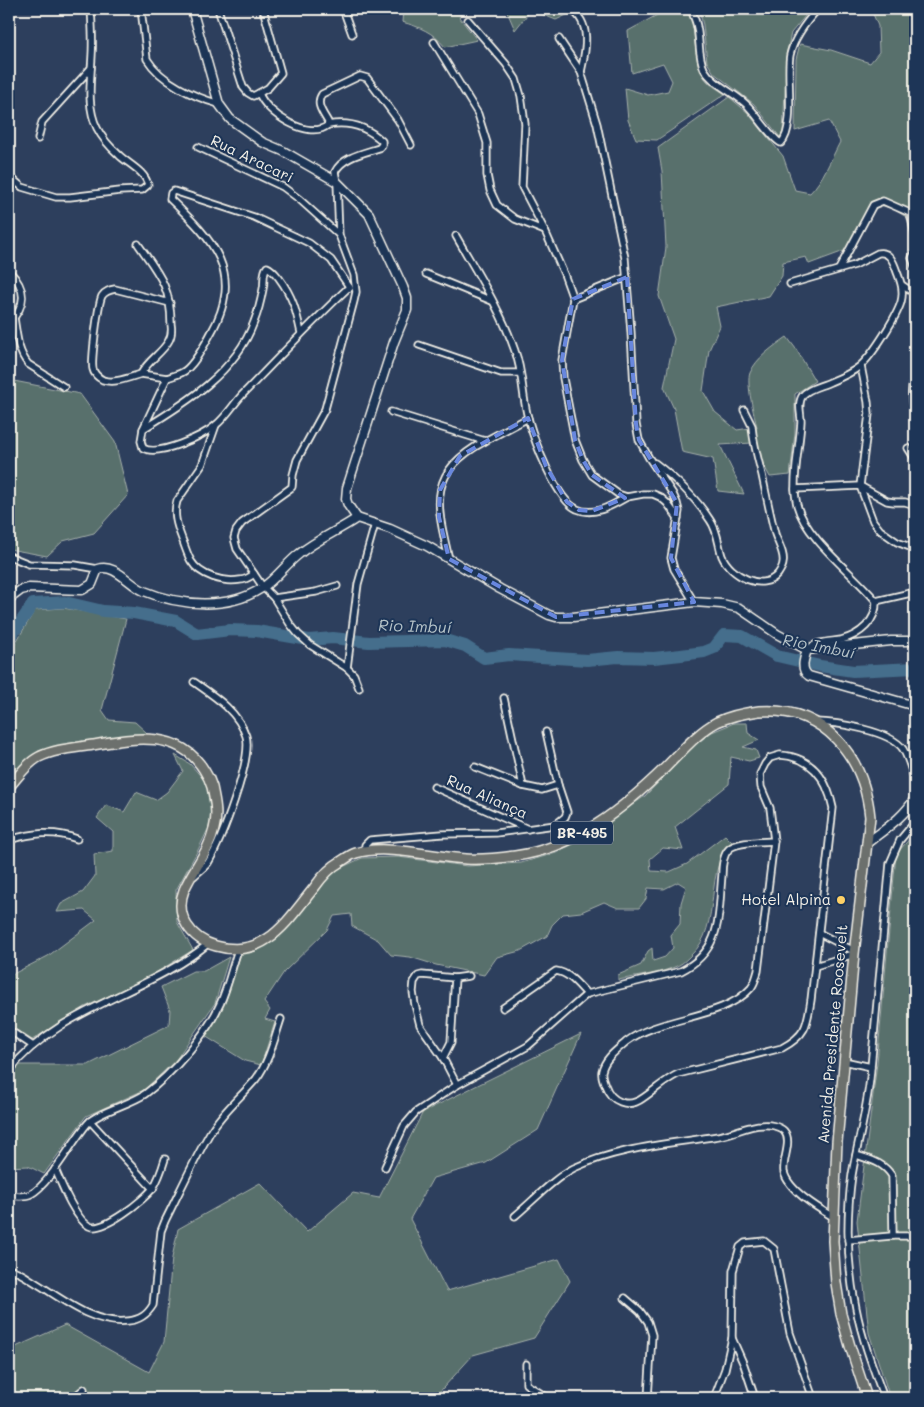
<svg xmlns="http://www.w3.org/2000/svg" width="924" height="1407" font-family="Mali,sans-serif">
<rect width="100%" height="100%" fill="#2d3f5d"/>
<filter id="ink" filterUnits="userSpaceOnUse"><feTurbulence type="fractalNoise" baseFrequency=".02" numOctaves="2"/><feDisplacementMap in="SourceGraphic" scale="10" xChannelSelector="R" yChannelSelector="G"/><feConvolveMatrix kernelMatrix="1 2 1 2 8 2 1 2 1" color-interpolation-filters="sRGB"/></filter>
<g filter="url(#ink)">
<g fill="#58706c" stroke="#a6b0aa">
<path d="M403 9H465L459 17 477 40 445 47C433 32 420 27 402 22Z"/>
<polygon points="506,9 579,9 556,20 531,10 515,30"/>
<path d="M654 9H690C695 28 694 62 704 77 708 84 718 89 725 94L657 140 636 139 628 120 625 88 648 95 668 91 672 81 663 63 632 73 628 31 657 15Z"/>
<polygon points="699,9 811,9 791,33 787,51 783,132 780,137 754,104 714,73 707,62 703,25"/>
<path d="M871 9H915V273L908 259 913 246 908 218 893 209 880 205 870 213 855 247 809 264 806 257 783 262 782 276 769 296 716 307 720 326 709 350 703 391 715 412 737 430 757 427C754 415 746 383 750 373 756 358 774 346 787 337L796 349 815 381 795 394V433L790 475 770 477 752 443 720 445 744 494 718 491 713 459 682 452 674 409 664 387 674 339 659 296 666 247 662 171 658 148 729 97 747 112 783 156 795 190 810 193C823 180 831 159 840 142L829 121 795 131 796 59 800 44 831 50 870 63 879 52 878 26Z"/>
<polygon points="9,380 80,394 115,442 128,495 94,533 63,541 47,556 9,549"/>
<polygon points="63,608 126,619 102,710 109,720 135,722 147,733 38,751 9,782 9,654 35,610"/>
<path d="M734 723H747L748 733 759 740 743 747 756 750 759 758 749 761 731 757 729 784 675 827 683 850 663 848 650 859 651 871 669 872 687 864 725 835 733 843C703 864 723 927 691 955 687 959 683 963 679 965 660 974 638 976 618 980V975L641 965 648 951 652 948 653 961 665 957 673 948 671 935 680 924 681 903 686 887 678 882 664 889 648 888 646 899 639 908H618L604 902 581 912 563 914 552 925 547 936 520 951 497 957 484 975 436 965 410 957 391 955 378 940 352 926 351 914 334 916 327 930 284 972 264 1002 270 1010 265 1019 275 1022 261 1065 245 1061 205 1036 225 1003 241 953 261 948 277 935 334 871 362 858 398 857 467 866 521 863 556 853 603 825 645 796 696 744 712 732Z"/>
<polygon points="175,755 190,764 206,782 211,806 210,825 198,850 176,890 177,922 193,950 147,978 85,1007 32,1040 9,1025 9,968 13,974 48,956 96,920 84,910 57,912 61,904 83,892 95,876 94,854 113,851 113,832 97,818 106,805 124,812 136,792 156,800 167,792 183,771"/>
<polygon points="915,833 915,1398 890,1398 869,1333 857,1221 877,1063 896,854"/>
<polygon points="229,957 215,1003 175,1061 144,1090 86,1116 44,1174 28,1166 9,1167 9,1080 20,1065 88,1065 169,1025 170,1010 161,987 193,971 204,971"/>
<polygon points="581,1034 538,1130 486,1163 433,1178 410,1219 447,1291 559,1259 570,1281 534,1338 473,1355 434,1398 9,1398 9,1350 65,1325 149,1372 164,1342 172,1258 178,1229 260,1183 307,1232 353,1193 379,1198 423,1112"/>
</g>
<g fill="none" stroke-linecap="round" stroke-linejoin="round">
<polyline stroke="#446e8c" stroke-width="12" points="9,639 33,604 65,602 103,611 134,613 176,621 197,634 230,630 257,631 309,640 333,638 369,642 445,640 465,646 484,658 509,655 587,660 618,657 654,658 681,655 704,652 714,648 724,635 742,636 777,656 820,666 853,671 915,668"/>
<g stroke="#f4f1e8" stroke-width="9">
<g id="minor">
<path d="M141 9 147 59C161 82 194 97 219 104"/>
<path d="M218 9 243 87 248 93 253 96 259 93C266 114 310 141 328 125V122C323 113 315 104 322 94L360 76 367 78 398 120 411 145"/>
<polyline points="343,9 352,34"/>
<path d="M570 9C592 22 586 50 581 72"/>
<path d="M691 9C693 15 696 21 697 27 700 41 698 56 704 69 713 85 736 93 748 106 756 114 773 140 781 143 796 129 786 74 790 55 794 37 806 22 818 9"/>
<polyline points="468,20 506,64 516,79 521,96 525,124 522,187 545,231 564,274 573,299 562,360 563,378 575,440 583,460 592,475 618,494 627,497 643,494 653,494 660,497 667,503 678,518"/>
<polyline points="559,39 581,72 597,124 625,258 631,332 636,424 639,440 649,458 673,494 677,503 679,511 671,558 674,569 694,602"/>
<polyline points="434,42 478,114 487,143 487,175 490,190 497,205 515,219 545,231"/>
<polyline points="259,93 268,88 281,73 263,9"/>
<path d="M328 125C349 121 366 126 382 141V145L379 148C364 153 342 157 335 172L337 182 339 235 354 275 356 292 354 301 325 409 297 460 293 475 292 487 242 523 236 531 234 538 237 549 263 587 274 598 290 624 298 634 310 645 347 668 354 675 359 688"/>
<polyline points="38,139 42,122 91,68"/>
<polyline points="198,147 283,187 299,199 339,235"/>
<path d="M9 176 22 187 56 197H70L120 191 142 190 148 185C145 171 128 164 119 155 111 148 102 138 97 128 86 106 91 79 92 55 93 40 92 24 91 9"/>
<path d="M456 236C477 273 501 310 515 351 523 372 522 396 528 418 534 440 556 500 577 509 594 517 613 505 627 497"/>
<path d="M138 244C158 273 171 286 171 324 172 330 172 336 168 342 161 354 148 360 141 374L167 378"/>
<polyline points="915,252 912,258 915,266"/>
<polyline points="839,269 873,205 883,201 910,213 915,235"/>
<path d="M9 271C27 289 27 305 9 323"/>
<polyline points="426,274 492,301"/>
<path d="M790 284 855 265 878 253C890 251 894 263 897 272 901 282 904 291 901 302 897 316 872 356 860 366 853 372 840 378 830 382 822 386 809 388 803 395 797 403 801 413 801 421 800 444 794 467 795 490 795 494 796 500 797 505 806 539 854 574 876 601"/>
<polyline points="902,285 915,294"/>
<polyline points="573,299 627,277"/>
<path d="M14 318C17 335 17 350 28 364L64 387"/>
<path d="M301 333C296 310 293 297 279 278 275 273 272 269 267 267 262 273 265 281 263 289 261 300 258 312 254 322 236 372 186 403 143 429L141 441 143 448C158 457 203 436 216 425 227 416 234 403 244 393 279 357 313 321 349 287"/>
<polyline points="419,345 501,373 520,373"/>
<polyline points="861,366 868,402 869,414 860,486 873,521 880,530 897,542 915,549"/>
<path d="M915 370C911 384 910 402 915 415"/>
<path d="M141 374C130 377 115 384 103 380 99 378 94 374 93 369 91 361 98 304 102 296 105 291 110 290 115 289L170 303"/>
<polyline points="391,412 485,441 528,418"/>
<path d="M216 425 202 465 177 501C173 514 177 526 182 539 185 546 187 554 191 561 200 576 224 583 240 580 245 580 250 577 254 574"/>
<path d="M143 429 167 378C172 376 177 375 181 373 193 368 205 344 211 333 245 273 214 241 170 199L171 193 174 191 254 217 309 243 331 260 350 288"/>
<polyline points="908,448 915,459"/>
<path d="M655 463C676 479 696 498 710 520 718 531 718 544 722 556 730 575 762 593 778 574 780 571 783 566 783 563 785 554 778 543 775 534 770 514 766 494 762 475 758 459 753 442 752 426L744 410"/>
<polyline points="795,489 860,486 887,501 894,502 905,502 915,505"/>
<polyline points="9,556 29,564 75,565 98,569"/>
<path d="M449 559C436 503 427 473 485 441"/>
<polyline points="274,598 316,592 337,586"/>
<polyline points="876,601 915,592"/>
<path d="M807 650C816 641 830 642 841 640 860 635 877 621 876 601"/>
<polyline points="347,668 358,584 375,524"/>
<path d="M194 682C214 696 238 711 246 736 253 759 221 841 208 863 204 868 198 872 194 876"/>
<polyline points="504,698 523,786"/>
<path d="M815 722C836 722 891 731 903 749 909 759 912 771 915 782"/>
<polyline points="546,732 558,785"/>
<path d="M780 755C811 757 827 778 833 808L811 1000C807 1026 806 1035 782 1048L678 1074C665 1080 655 1090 643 1098 628 1109 611 1102 605 1085 603 1080 601 1076 602 1071 605 1058 617 1050 626 1042 660 1016 724 1019 751 988 755 983 756 977 758 971L774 841 770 808 761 787 760 774 765 764 770 758Z"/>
<polyline points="434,787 528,829"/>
<path d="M9 840C32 833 54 830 77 839"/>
<polyline points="366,852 365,845 370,840 442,834 496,833 555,825 565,817 567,812 558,785 542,790 523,786 475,767"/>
<polyline points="819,933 854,951"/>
<polyline points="815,966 854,954"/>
<path d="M503 1008 556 971C570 973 578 985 587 994"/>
<polyline points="9,1030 33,1046"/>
<polyline points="443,1058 451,1042 455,978"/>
<path d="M844 1061 871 1067C869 1103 858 1139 852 1175 846 1218 847 1265 856 1308 862 1339 873 1368 884 1398"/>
<polyline points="871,1067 890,863 900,840 915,822"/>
<path d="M9 1071C59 1007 148 994 209 943"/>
<polyline points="457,1085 443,1058 420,1025 415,1005 413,992 414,982 418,976 422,975 455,978 469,976"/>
<polyline points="90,1121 153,1189"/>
<path d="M856 1155C871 1160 883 1162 892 1176L893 1236"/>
<path d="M385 1167 404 1126 416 1112 457 1085 528 1046 587 994 681 971C723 950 718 915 722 875 722 867 723 855 729 849 737 841 763 842 774 841"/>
<path d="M55 1169C61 1183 75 1219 89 1226 103 1233 145 1199 153 1188 159 1179 162 1169 165 1159"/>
<path d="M9 1195C16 1196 25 1197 31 1194 49 1185 73 1140 88 1123 98 1112 131 1104 145 1094 172 1074 207 1034 220 1004 228 987 232 967 238 950"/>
<path d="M515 1216C533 1201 554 1178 574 1168 619 1147 670 1144 718 1136 733 1134 748 1125 762 1125 769 1124 779 1126 784 1131 793 1141 782 1159 784 1172 788 1190 818 1208 833 1217"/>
<polyline points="848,1240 891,1236 915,1236"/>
<path d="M9 1269C19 1271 28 1278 36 1283 64 1300 94 1325 128 1321 140 1320 147 1315 153 1305L161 1231 165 1221C180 1191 194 1160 211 1131 223 1111 241 1097 256 1079 269 1062 274 1040 281 1019"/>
<polyline points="625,1298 640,1311 648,1322 652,1335 648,1398"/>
<polyline points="526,1364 526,1384 548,1398"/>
<polyline points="73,1398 84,1389"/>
<polyline points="714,1398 725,1369 732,1338"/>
<polyline points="755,1398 744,1365 732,1338 733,1271 740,1247 745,1243 764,1241 774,1249 790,1333 813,1398"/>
</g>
</g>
<g stroke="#f4f1e8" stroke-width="11">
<g id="tertiary">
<polyline points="192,9 219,104 230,119 262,142 283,151 337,182 369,214 403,287 407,298 407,310 394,342 347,488 346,499 348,505 357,518 390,529 427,546 500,589 549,615 556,617 573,617 694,602 722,604 739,608 777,634 807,650"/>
<path d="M9 599 21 590 29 588 82 590 92 584 98 569C115 563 129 585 144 591 180 606 228 610 262 588 276 579 286 564 299 554 316 540 338 531 357 518"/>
<path d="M807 650C804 659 800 670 809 676L915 706"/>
<polyline points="807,650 891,641 915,641"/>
<path d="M867 843C885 829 904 817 915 798"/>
</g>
</g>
<g stroke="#f4f1e8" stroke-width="12">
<path id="primary" d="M9 787C18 777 27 763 39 757 55 749 75 748 93 745 133 738 179 729 204 770 208 776 210 780 212 787 215 801 218 815 214 829 209 852 193 869 184 890 174 916 191 939 216 946 265 960 287 921 314 888 321 878 329 868 340 862 345 859 350 855 356 853 386 844 434 857 466 859 482 860 500 858 515 856 576 848 624 808 666 767 682 751 698 732 717 722 730 716 744 713 759 711 824 706 864 756 870 817L854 954 837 1142 833 1241 836 1283 841 1314 850 1346 867 1398"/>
</g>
<use href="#minor" stroke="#1d3557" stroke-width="5.5"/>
<use href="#tertiary" stroke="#1d3557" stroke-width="8"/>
<use href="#primary" stroke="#6c706d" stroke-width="9"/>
</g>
</g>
<path fill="none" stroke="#6887de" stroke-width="4" stroke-dasharray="10 6" stroke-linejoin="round" d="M627 277 636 424 639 440 677 503 671 558 694 602 556 617 449 559 439 517 440 490 460 456 528 418 546 466 567 502 579 510 592 511 625 498 592 475 583 460 575 440 562 360 573 299Z"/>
<circle fill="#ffd166" stroke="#1d3557" stroke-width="2" cx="841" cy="900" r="5"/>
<g text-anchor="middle" stroke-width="4" stroke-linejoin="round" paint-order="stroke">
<rect fill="#1d3557" stroke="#b4b9bc" stroke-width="1" x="551" y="821.5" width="62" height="23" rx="4"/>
<g font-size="14" font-weight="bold" fill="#f4f1e8">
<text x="582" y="838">BR-495</text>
</g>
<g font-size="15" fill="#f4f1e8" stroke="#1d3557">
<text transform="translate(252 159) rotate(26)" y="5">Rua Aracari</text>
<text transform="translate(487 797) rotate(24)" y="5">Rua Aliança</text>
<text transform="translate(833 1034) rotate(-85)" y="5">Avenida Presidente Roosevelt</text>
</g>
<g font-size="15" fill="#f4f1e8" stroke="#1d3557" text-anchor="end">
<text x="831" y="905">Hotel Alpina</text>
</g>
<g font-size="16" font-style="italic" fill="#b6c3c8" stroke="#1d3557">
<text transform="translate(415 626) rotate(2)" y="6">Rio Imbuí</text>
<text transform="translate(819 646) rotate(11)" y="6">Rio Imbuí</text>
</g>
</g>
<rect width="924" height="1407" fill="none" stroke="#1d3557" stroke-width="30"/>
<rect x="15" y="15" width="894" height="1377" fill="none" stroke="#f4f1e8" stroke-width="2" filter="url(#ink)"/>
</svg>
